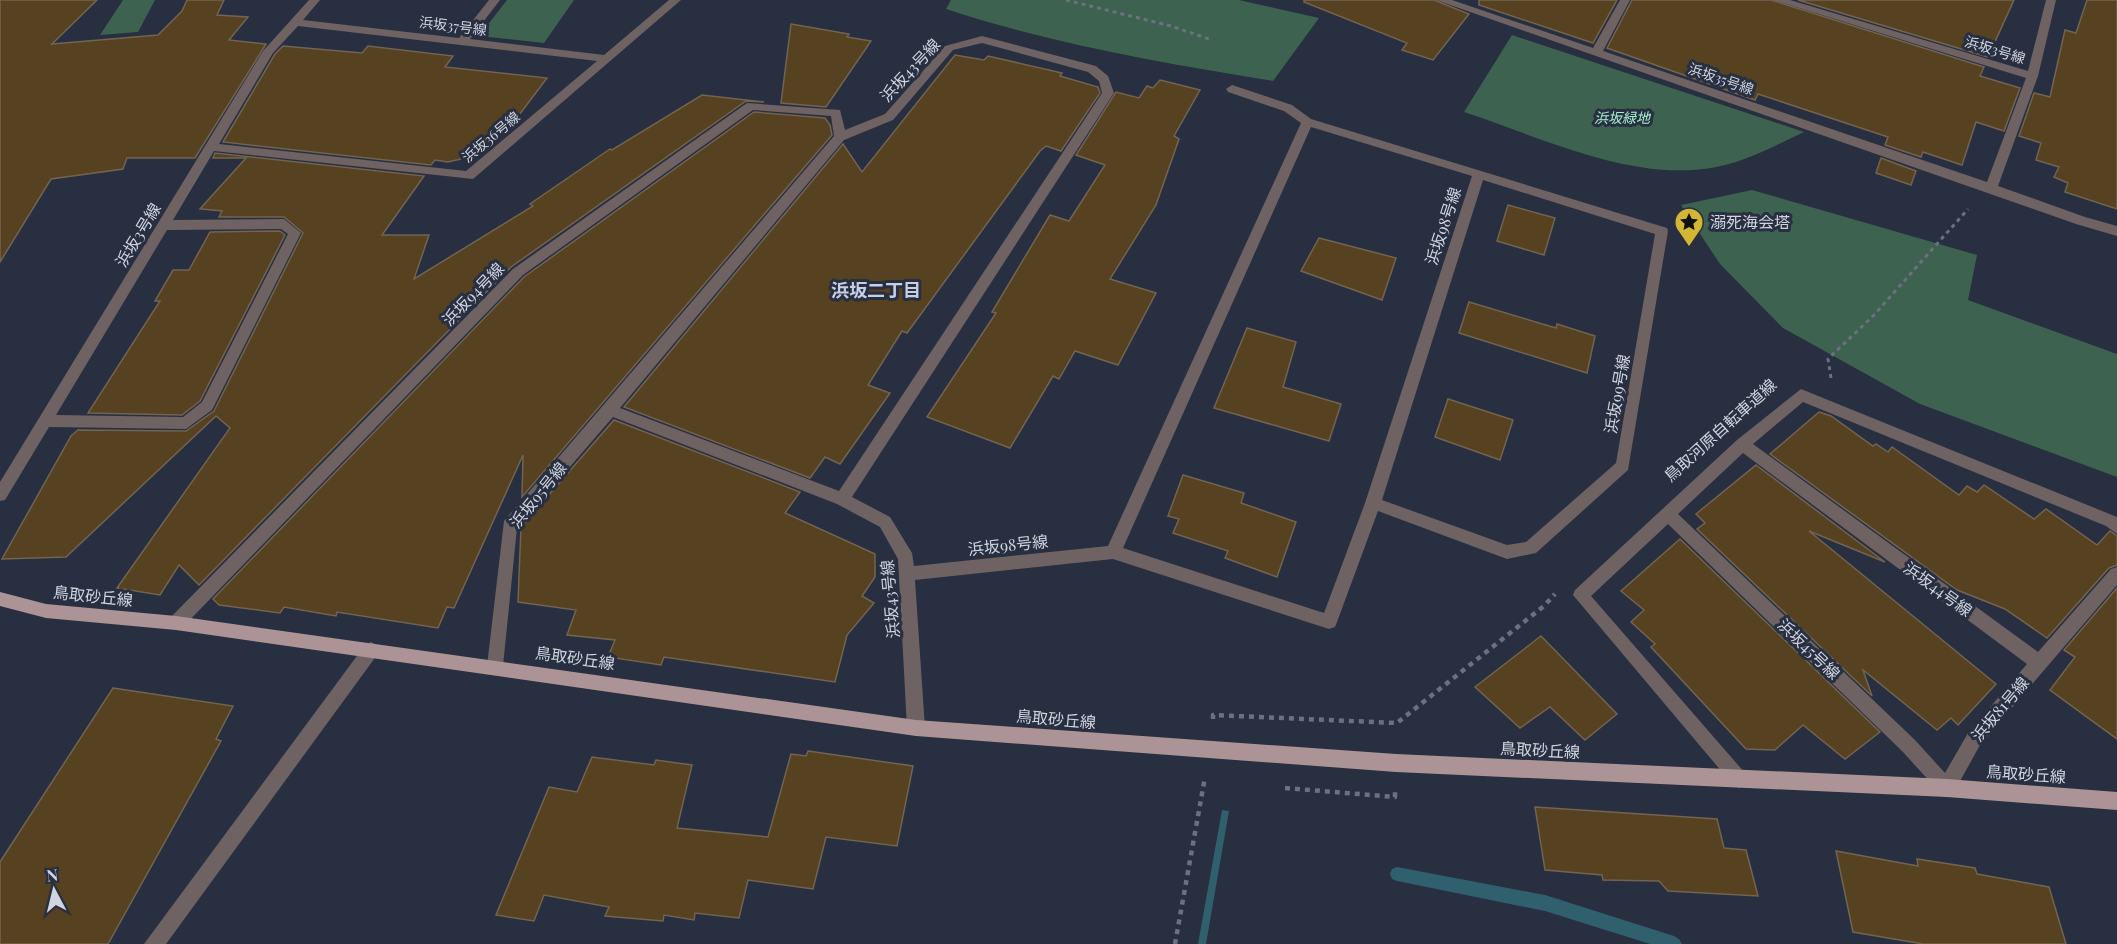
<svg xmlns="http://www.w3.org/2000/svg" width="2117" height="944" font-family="'Playfair Display','Noto Sans JP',serif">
<rect width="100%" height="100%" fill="#282f41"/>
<g fill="#3d6250">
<polygon points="123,0 155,0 138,32 100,35"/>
<polygon points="507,0 574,0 544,43 479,36"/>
<path d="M951 0H1239L1319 18 1273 81C1163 63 1052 44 946 9Z"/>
<path d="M1512 35 1804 132C1774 146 1744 163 1711 168 1630 181 1540 137 1464 112Z"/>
<polygon points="1752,190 1977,255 1968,300 2117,354 2117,477 1920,404 1783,328 1720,264 1681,205"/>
</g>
<polygon fill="#305f6d" points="1222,810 1229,811 1206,944 1198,944"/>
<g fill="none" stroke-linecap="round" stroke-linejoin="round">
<polygon fill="#305f6d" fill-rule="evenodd" points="1397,867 1545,895 1674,936 1679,939 1682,944 1650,944 1545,911 1397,881 1392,879 1390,874 1392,869"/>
</g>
<g fill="#564120" stroke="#726451" stroke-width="1.5">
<polygon points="0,0 97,0 52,44 158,35 182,11 187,0 224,0 217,15 248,17 229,40 266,44 195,158 127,158 123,169 51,179 0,262"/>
<polygon points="1304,0 1434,0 1469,14 1433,60 1402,50 1407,43 1304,2"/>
<polygon points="1479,0 1617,0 1593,43 1479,5"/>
<polygon points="1632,0 1771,0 1984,67 1980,76 2020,88 2004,131 1976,122 1962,165 1923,152 1921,157 1885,145 1888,137 1758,94 1755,100 1607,48"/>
<polygon points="1798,0 2014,0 1988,57"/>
<polygon points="2087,0 2117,0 2117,209 2065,192 2068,183 2054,177 2059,167 2036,160 2041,143 2019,136 2034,93 2050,97 2065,30 2076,33"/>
<polygon points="791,24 849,34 847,37 871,41 826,107 781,103"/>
<polygon points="283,46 362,53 368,46 453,56 445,67 547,78 510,127 474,156 448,162 435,160 431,165 223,142 275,54"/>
<polygon points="955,55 984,60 988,56 1062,73 1060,76 1098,87 1100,93 1061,151 1046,146 1040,151 907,333 902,331 868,385 890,393 840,464 825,457 810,478 624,407 843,144 862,172"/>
<polygon points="1160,80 1200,90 1174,136 1179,139 1156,205 1110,279 1156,293 1118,365 1075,351 1059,379 1053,376 1010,448 927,417 996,313 992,312 1050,215 1069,221 1105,165 1076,155 1116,92 1139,98 1147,86 1153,88"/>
<polygon points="702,95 764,102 746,101 511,267 199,585 179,565 160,595 117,588 230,428 216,416 66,557 2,559 71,436 78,430 186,431 214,411 303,233 284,217 219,217 222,211 200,209 246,158 213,158 215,153 424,176 382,235 429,235 414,279 533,206 530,204 610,149 612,150"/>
<polygon points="754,112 825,118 830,125 832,135 522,497 523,455 454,608 447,607 438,628 337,612 336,616 284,607 280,613 219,605 213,599 524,277"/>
<polygon points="1881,158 1916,171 1911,185 1876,173"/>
<polygon points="1508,205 1555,218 1544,255 1497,241"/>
<polygon points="280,231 285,235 200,401 182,415 88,413 160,301 155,301 173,270 189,270 210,232"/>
<polygon points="1319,238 1396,258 1382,300 1301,271"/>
<polygon points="1469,302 1556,328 1557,324 1595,336 1587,373 1459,333"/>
<polygon points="1247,328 1296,342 1283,387 1341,404 1329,441 1214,408"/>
<polygon points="1448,399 1513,420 1500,460 1435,437"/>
<polygon points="1819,412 1831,416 1873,446 1876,444 1888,452 1892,447 1959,495 1967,486 1977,492 1984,485 2034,519 2046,509 2097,545 2110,531 2117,536 2117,565 2109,568 2047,638 2005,609 1957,590 1770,454"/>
<polygon points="614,420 800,492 785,513 875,554 875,577 862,596 874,603 847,635 835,682 664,657 661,665 608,657 615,640 567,635 576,610 518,602 521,527"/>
<polygon points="1756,465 1885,562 1809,531 1996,684 1958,725 1951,718 1937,730 1863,670 1872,696 1697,529 1705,523 1696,514"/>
<polygon points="1183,475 1244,493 1241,503 1296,522 1277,577 1225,558 1228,551 1173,533 1179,519 1168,516"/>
<polygon points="1680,539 1880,732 1845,759 1803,725 1775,750 1746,749 1651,647 1655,644 1631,622 1644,610 1621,591"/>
<polygon points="2117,588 2117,739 2050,690 2075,657 2064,650"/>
<polygon points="1541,636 1617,714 1585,740 1550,707 1520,728 1475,687"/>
<polygon points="113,688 233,706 216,739 221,741 108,944 0,944 0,862"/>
<polygon points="808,751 913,766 897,846 826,837 813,889 748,880 739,918 695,913 694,920 664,915 663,921 605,916 609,907 544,895 534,921 496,915 549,787 577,792 592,757 654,765 656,760 692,765 677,828 768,837 791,754 806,756"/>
<polygon points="1535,807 1717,819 1724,848 1746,850 1758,896 1668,891 1659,881 1603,880 1602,875 1545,870"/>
<polygon points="1836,851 1918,866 1917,859 1975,868 1977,874 2049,887 2066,944 1923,944 1853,932"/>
</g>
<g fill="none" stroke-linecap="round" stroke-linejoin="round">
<g stroke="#6b7181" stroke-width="3" stroke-dasharray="4 4" stroke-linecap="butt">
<polyline points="1066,0 1171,26 1212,40"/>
<polyline points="1831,378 1828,359 1874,315 1968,209"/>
</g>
<g stroke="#6b7181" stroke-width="4.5" stroke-dasharray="5 5" stroke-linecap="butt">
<polyline points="1213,719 1213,715 1397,723 1544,606 1555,594"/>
<polyline points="1285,788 1395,797 1395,792"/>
<polyline points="1175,944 1205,777"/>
</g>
<g fill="#6e6263" fill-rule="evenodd">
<path d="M309 0H320L303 20 459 38 489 0H500L470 39 604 55 669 0H681L473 179 214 151 173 220 284 219 301 233 212 410 186 429 49 427 5 500 0 501V482L263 51ZM298 26 597 61 466 171 219 144 273 53ZM281 229 288 234 202 402 183 417 56 415 167 230Z"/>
<polygon points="1436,0 1452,0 1593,48 1620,0 1630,0 1603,51 1987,182 2026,78 1773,0 1790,0 2028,71 2046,0 2056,0 2038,76 1998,186 2085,217 2117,226 2117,236 2076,224"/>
<path d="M982 36 1096 66 1108 76 1114 93 852 497 890 517 912 553 914 566 1108 546 1301 123 1284 111 1228 92 1226 89 1232 85 1292 105 1311 119 1667 228 1668 231 1628 470 1536 553 1507 559 1378 511 1337 622 1335 627 1329 629 1113 559 915 580 925 728 922 734 916 736 910 734 907 728 898 559 880 527 837 504 613 417 517 528 503 666 501 671 495 674 489 671 487 666 504 521 834 136 831 116 753 110 523 275 182 628 176 630 170 628 168 623 170 618 513 269 747 103 840 110 845 130 885 114 945 46ZM982 43 1088 72 1099 81 1102 93 839 491 620 408 844 140 893 120 953 50ZM1311 127 1472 176 1365 503 1324 613 1123 548ZM1483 180 1655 234 1616 463 1526 542 1507 545 1382 500Z"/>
<path d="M1801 389 2117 517V534L2106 526 1803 402 1753 444 2038 652 2111 569 2117 567V585L1980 745 1953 794 1947 797 1941 794 1903 752 1668 524 1591 596 1745 773 1748 779 1745 785 1739 788 1733 785 1573 595 1575 590 1737 440ZM1743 453 2027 664 1968 733 1945 773 1915 740 1678 514Z"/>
<polygon points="371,642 377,645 379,650 377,655 166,944 144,944 365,645"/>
</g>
<polygon fill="#ac9496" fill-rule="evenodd" points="0,592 46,604 176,616 916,720 1396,754 1947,779 2117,792 2117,810 1947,797 1396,772 916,736 176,630 46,618 0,606"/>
</g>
<defs>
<g id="sight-pin" transform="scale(1.5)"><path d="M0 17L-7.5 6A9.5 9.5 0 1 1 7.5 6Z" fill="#d4b635" stroke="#282f41"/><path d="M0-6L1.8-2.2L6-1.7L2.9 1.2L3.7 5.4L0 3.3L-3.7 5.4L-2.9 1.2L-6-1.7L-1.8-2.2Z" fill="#111"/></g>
</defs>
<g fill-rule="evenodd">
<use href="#sight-pin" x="1689" y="222"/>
</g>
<g text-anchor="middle" stroke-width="6" stroke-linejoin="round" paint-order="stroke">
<g font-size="14" fill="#cfd4df" stroke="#282f41">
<text transform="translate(453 26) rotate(7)" y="5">浜坂37号線</text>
<text transform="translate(1995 50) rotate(17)" y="5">浜坂3号線</text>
<text transform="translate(1721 79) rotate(19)" y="5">浜坂35号線</text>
<text transform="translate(491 137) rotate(-40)" y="5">浜坂36号線</text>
</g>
<g font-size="14" font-style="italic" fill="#a8efcc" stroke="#282f41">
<text x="1622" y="123">浜坂緑地</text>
</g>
<g font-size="16" fill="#cfd4df" stroke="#282f41">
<text transform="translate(910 70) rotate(-47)" y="6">浜坂43号線</text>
<text transform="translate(1443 226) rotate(-72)" y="6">浜坂98号線</text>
<text transform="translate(138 235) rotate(-59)" y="6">浜坂3号線</text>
<text transform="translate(473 294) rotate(-46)" y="6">浜坂94号線</text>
<text transform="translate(1617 394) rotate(-80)" y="6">浜坂99号線</text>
<text transform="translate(1720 430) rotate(-42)" y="6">鳥取河原自転車道線</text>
<text transform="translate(538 495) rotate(-51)" y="6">浜坂95号線</text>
<text transform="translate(1008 545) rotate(-6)" y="6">浜坂98号線</text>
<text transform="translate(1938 589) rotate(36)" y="6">浜坂44号線</text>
<text transform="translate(93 596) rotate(6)" y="6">鳥取砂丘線</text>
<text transform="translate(890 599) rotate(-95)" y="6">浜坂43号線</text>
<text transform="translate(1809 649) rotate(44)" y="6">浜坂45号線</text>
<text transform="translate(575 658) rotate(8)" y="6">鳥取砂丘線</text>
<text transform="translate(2000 709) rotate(-50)" y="6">浜坂81号線</text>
<text transform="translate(1056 719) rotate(5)" y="6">鳥取砂丘線</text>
<text transform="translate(1540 750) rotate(3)" y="6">鳥取砂丘線</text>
<text transform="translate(2026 774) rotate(4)" y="6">鳥取砂丘線</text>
</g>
<g font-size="16" fill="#cfd4df" stroke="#282f41" text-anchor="start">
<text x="1710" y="228">溺死海会塔</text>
</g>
<g font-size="18" font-weight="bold" fill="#c6cfe6" stroke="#282f41">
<text x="876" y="297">浜坂二丁目</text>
</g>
</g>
<g transform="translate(54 890) rotate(353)" stroke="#282f41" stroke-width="4.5" paint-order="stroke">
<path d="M0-4.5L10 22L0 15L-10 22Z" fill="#cfd4df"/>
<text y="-9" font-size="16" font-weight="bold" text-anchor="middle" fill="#cfd4df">N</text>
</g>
</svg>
